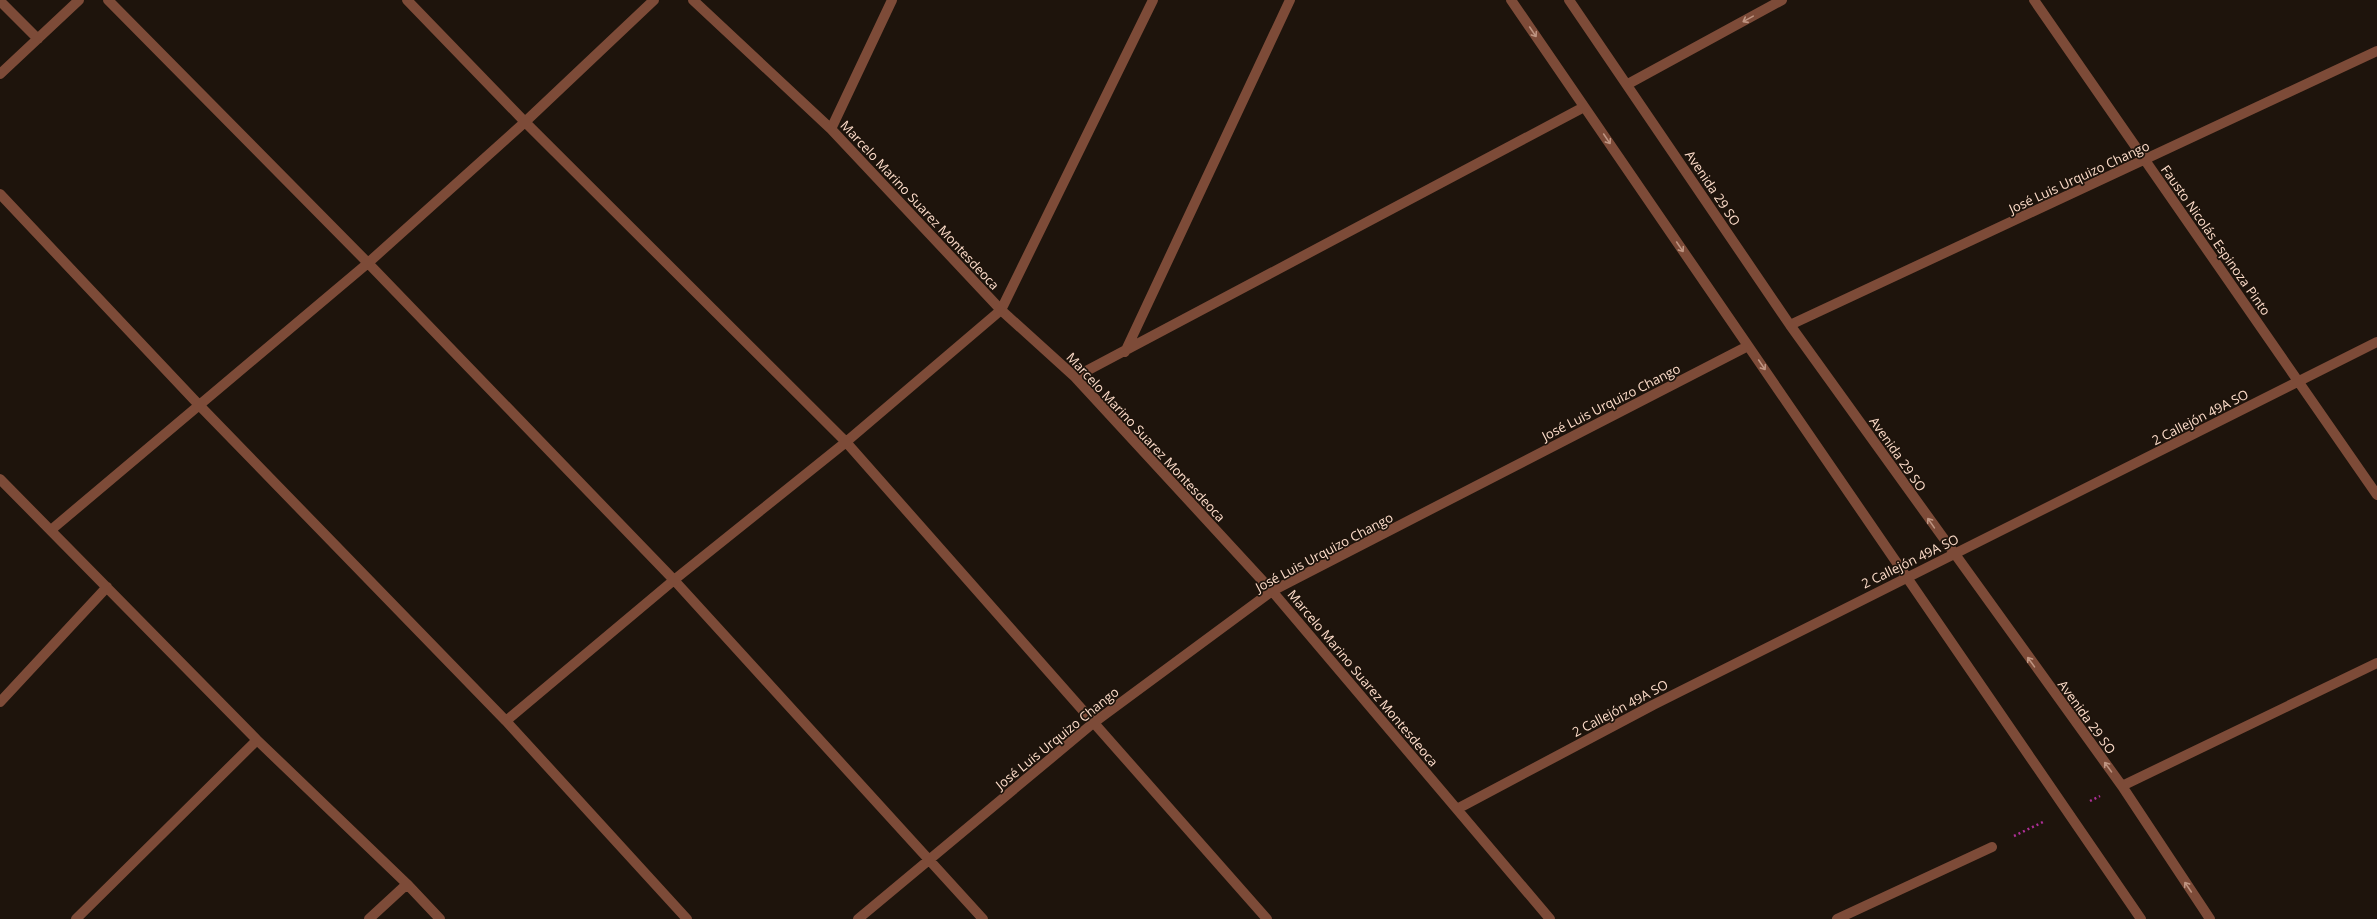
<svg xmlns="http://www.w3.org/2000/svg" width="2377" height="919" font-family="'Open Sans',sans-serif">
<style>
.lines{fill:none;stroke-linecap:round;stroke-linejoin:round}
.path{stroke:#ae2f97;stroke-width:2.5;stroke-dasharray:2 3;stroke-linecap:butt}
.minor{stroke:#7d4b38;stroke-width:10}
.oneway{stroke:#be9481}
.labels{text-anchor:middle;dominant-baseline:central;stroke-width:3.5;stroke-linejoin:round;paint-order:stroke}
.street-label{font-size:13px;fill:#feddca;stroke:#1e140c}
</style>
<rect width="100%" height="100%" fill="#1e140c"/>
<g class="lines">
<path class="path" d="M2090,801L2100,796
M2014,836L2043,822"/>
<path class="minor" d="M108,0L368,263L674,580L983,919
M407,0L525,122L846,442L1267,919
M693,0L831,129L1001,310L1075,377L1272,591L1550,919
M1511,0L2141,919
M1569,0L1790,325L2122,786L2210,919
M2034,0L2377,495
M0,1L38,39
M0,74L79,0
M1628,84L1782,0
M831,129L892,0
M0,194L199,405L506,721L687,919
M1790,325L2377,51
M1125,352L1290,0
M1075,377L1584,107
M0,479L257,740L407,884L440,919
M51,530L368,263L525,122L654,0
M0,702L107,587
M506,721L674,580L846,442L1001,310L1153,0
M2122,786L2377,663
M1457,809L1653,705L2377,342
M76,919L257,740
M369,919L407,884
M858,919L1092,724L1272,591L1748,346
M1837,919L1992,847"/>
</g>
<defs><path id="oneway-shaft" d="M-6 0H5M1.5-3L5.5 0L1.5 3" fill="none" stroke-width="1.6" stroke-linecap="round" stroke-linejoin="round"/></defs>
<g class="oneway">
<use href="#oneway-shaft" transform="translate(1748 19) rotate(151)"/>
<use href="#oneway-shaft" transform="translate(1533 32) rotate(56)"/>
<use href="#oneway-shaft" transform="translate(1607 139) rotate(56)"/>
<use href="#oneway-shaft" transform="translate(1680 247) rotate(56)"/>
<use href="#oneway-shaft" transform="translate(1762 365) rotate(56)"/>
<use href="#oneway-shaft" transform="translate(1931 523) rotate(-125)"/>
<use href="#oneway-shaft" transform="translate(2031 662) rotate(-126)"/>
<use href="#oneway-shaft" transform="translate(2108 767) rotate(-126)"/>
<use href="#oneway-shaft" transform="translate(2188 887) rotate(-124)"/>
</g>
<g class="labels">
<g class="street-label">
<text transform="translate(2079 177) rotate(-25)">José Luis Urquizo Chango</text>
<text transform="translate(1713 188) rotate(56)">Avenida 29 SO</text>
<text transform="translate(920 205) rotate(47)">Marcelo Marino Suarez Montesdeoca</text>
<text transform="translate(2216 240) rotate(55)">Fausto Nicolás Espinoza Pinto</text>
<text transform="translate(1611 402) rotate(-27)">José Luis Urquizo Chango</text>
<text transform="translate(2200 417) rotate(-27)">2 Callejón 49A SO</text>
<text transform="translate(1146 437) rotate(47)">Marcelo Marino Suarez Montesdeoca</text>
<text transform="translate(1898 454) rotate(55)">Avenida 29 SO</text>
<text transform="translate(1324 552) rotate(-28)">José Luis Urquizo Chango</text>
<text transform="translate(1910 561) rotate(-26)">2 Callejón 49A SO</text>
<text transform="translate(1363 678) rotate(50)">Marcelo Marino Suarez Montesdeoca</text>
<text transform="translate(1620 708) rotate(-28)">2 Callejón 49A SO</text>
<text transform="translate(2087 717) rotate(54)">Avenida 29 SO</text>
<text transform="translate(1057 738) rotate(-39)">José Luis Urquizo Chango</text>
</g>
</g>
</svg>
